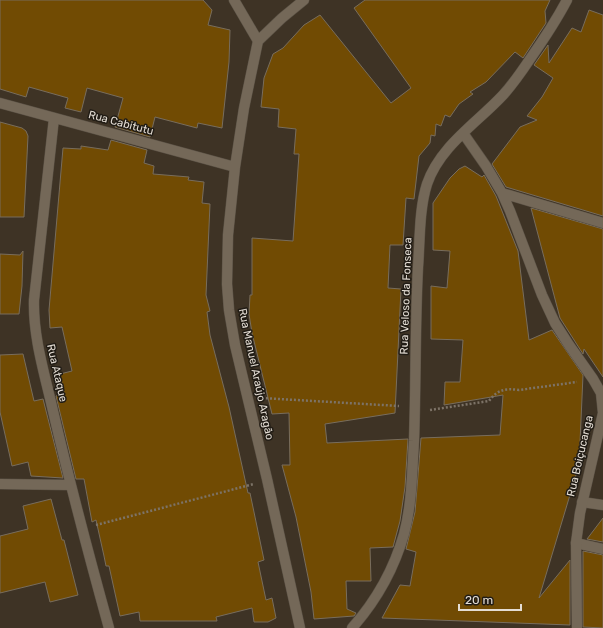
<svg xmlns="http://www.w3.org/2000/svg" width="603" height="628" font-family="Rubik,sans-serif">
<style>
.building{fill:#714b03;stroke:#786d5d}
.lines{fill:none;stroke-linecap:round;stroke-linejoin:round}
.service-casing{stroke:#5a5145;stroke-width:11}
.minor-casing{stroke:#5a5145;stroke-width:11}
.path{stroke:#7d7367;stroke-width:2.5;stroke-dasharray:2 2;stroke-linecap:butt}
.service{stroke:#746858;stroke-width:10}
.minor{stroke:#746858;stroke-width:10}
.labels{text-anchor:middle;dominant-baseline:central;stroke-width:3;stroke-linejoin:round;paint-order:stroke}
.street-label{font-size:11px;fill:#e4ddd4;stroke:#211c15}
</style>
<rect width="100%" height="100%" fill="#3e3325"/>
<path class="building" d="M0,0H203L212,10L208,25L230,30L229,62L222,128L198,123L197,128L155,117L150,137L115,127L123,98L87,88L81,112L65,108L68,98L29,87L26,97L0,89Z
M365,0H550L545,11L546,23L523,58L515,52L486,82L470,92L473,94L459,104L450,117L445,115L441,126L436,124L435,136L431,135L430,143L419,156L414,199L406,198L403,245H390L388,288L401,289L395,413L325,424L327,443L408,439L405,487L400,521L393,547L370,548L371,581H346L347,609L356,613L354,616L314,619L311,592L296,517L282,465H290L289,413L272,414L252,333L249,314L250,295H252V238L293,241L299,154H294L296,129L278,127L279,109L261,107L264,78L273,54L283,48L304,25L320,15L391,103L411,88L354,8Z
M589,10L603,15V216L506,187L492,164L520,127L537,120L527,116L542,97L553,78L534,65L548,45L549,63L572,28L581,32Z
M0,122L22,128L26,131L28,136L24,217H0Z
M111,140L147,150L144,163L154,166L153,174L189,177L188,180L204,182L202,203L210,204L206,295L210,311L207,312L210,335L229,407L248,493H250L264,560L258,562L266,600L272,598L276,618L268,622H254L252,608L216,617L217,621H140L139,612L120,616L109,566H106L104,556L96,520L92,522L84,479H76L56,396L64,393L60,374L72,371L62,327L50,328L49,310L63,148L81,149V146L108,150Z
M465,166L482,177L484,175L496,196L518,251L529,340L552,330L583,375L579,465L539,598L570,560V625L382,618L400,585L410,586L416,552L406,549L415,512L421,438L500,435L503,395L444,405L445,382H460L463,340L431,339V286L447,288L450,251L433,250V203L450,178L459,169Z
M531,208L603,229V377L584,349L583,354L560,318Z
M23,251L22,286L19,314H0V254L20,255Z
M23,354L34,401L43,399L63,478L31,476L28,462L12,466L0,412V355Z
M51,499L62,540H64L78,595L50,602L45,582L0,593V536L28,529L23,506Z
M603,518V542L587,539Z
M583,551L603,555V628L583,627Z"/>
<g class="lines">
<g class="service-casing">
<path id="service" d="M582,502L603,505
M576,543L603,549"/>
</g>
<g class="minor-casing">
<path id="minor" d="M234,0L258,41
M0,103L235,167
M54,118L34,300C33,338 45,375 53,411C70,484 89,556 109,628
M463,133L486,166L502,193L510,211L542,295L555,323L569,345L593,379L601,393L603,413L580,513L576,543L577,628
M502,193L603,223
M0,484L70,485
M300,628L267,479L235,345L229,310L227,284L228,235L235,167L244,108L258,41L282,18L304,0
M352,628C376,601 394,569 404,534C412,504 412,472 414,441C416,383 415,325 418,267C420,241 419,209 427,184C440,146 477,123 503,95C513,84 522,71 530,59C544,39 556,21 567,0"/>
</g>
<path class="path" d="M262,398L399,406
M430,410L489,401C497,390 505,388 519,390L577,382
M96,525L254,484"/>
<use href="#service" class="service"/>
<use href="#minor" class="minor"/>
</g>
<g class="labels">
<g class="street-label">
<text transform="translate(121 123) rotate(15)">Rua Cabitutu</text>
<text transform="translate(406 296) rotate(-88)">Rua Veloso da Fonseca</text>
<text transform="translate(57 373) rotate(77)">Rua Ataque</text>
<text transform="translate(256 374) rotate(78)">Rua Manuel Araújo Aragão</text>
<text transform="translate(580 456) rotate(-77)">Rua Boiçucanga</text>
</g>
</g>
<path d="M459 604v6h62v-6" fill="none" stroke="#e4ddd4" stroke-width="2"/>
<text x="465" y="604" font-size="12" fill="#e4ddd4" stroke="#211c15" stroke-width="3" paint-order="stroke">20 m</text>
</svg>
